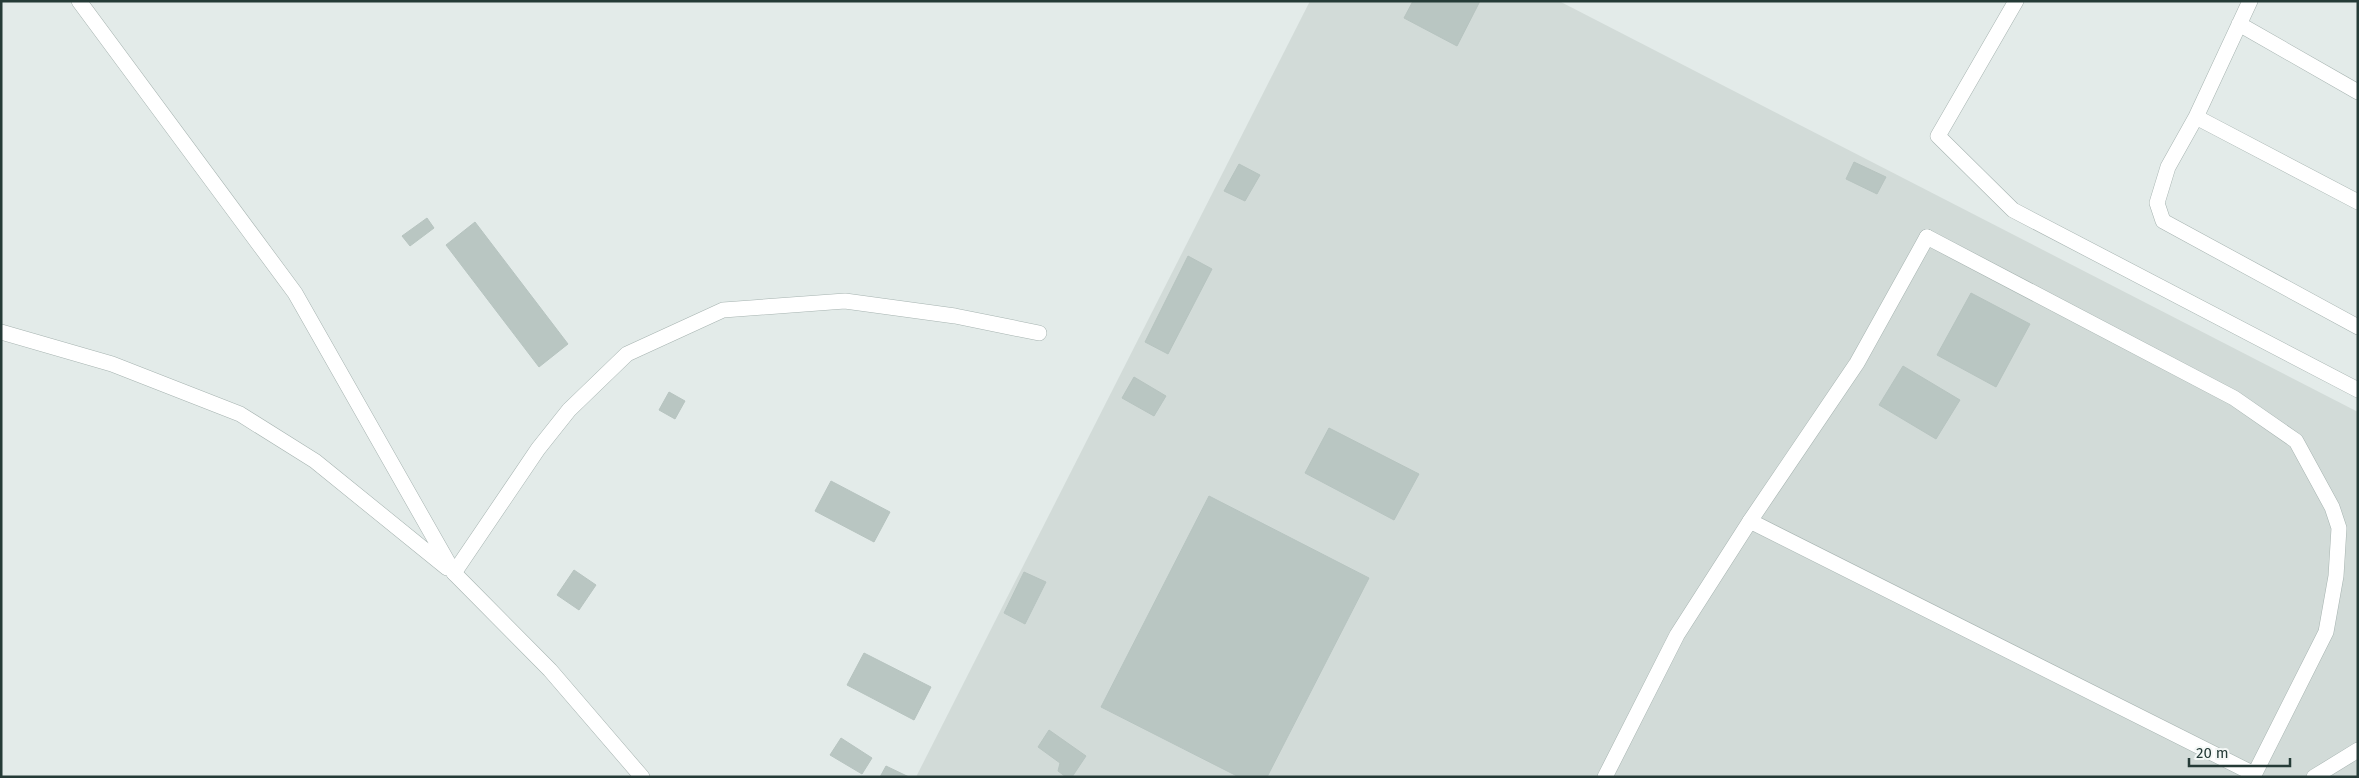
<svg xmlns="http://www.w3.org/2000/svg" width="2359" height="778" font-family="'Fira Sans',sans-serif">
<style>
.built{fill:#d2dbd8}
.building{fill:#b9c6c2;stroke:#b7c4c0}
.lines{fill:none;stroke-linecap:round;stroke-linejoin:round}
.lane-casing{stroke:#a6b3b0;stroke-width:16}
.street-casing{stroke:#a6b3b0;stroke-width:16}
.lane{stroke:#fff;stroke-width:15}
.street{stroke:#fff;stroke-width:15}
</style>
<rect width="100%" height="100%" fill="#e3ebe9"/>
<path class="built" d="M1310,1H1559L2358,412V777H916Z"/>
<path class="building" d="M1413,1H1480L1457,46L1404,18Z
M1854,162L1886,177L1877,194L1846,179Z
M1239,164L1260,175L1245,201L1224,191Z
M427,218L434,228L410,246L402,236Z
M475,222L568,344L539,367L446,245Z
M1188,256L1212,269L1168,354L1145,342Z
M1971,293L2030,324L1996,387L1937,355Z
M1903,366L1960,400L1936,439L1879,405Z
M1134,377L1166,396L1154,416L1122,398Z
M669,392L685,401L675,419L659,410Z
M1329,428L1419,474L1394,520L1305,473Z
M831,481L890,512L874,542L815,511Z
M1209,496L1369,578L1267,777H1239L1101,707Z
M574,570L596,585L579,610L557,595Z
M1024,572L1046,582L1025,624L1004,613Z
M864,653L931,687L914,720L847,685Z
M1049,730L1086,756L1072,777H1066L1058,771L1060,763L1038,747Z
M841,738L872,758L862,774L830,755Z
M886,766L909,777H880Z"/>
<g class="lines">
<g class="lane-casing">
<path id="lane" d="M2016,1L1938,136L2013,210L2358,390
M2250,1L2196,117L2168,167L2157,203L2163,221L2358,327
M2239,24L2358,92
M2196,117L2358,202
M1927,237L2234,398L2296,441L2332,507L2339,528L2336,576L2326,632L2253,777
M454,573L538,449L569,410L627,354L723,310L845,301L955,316L1039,333
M1605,777L1677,635L1750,521L2254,774
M2314,777L2358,750"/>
</g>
<g class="street-casing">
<path id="street" d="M79,1L295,293L454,573L550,670L642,777
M1,332L112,364L240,414L315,461L447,568
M1750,521L1857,363L1927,237"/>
</g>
<use href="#lane" class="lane"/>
<use href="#street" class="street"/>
</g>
<rect width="2359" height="778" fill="none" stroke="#253b37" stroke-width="5"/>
<path d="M2189 758v8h101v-8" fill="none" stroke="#253b37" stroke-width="2.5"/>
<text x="2196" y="758" font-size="15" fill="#253b37" stroke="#f4f8f6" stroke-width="4" paint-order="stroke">20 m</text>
</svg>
